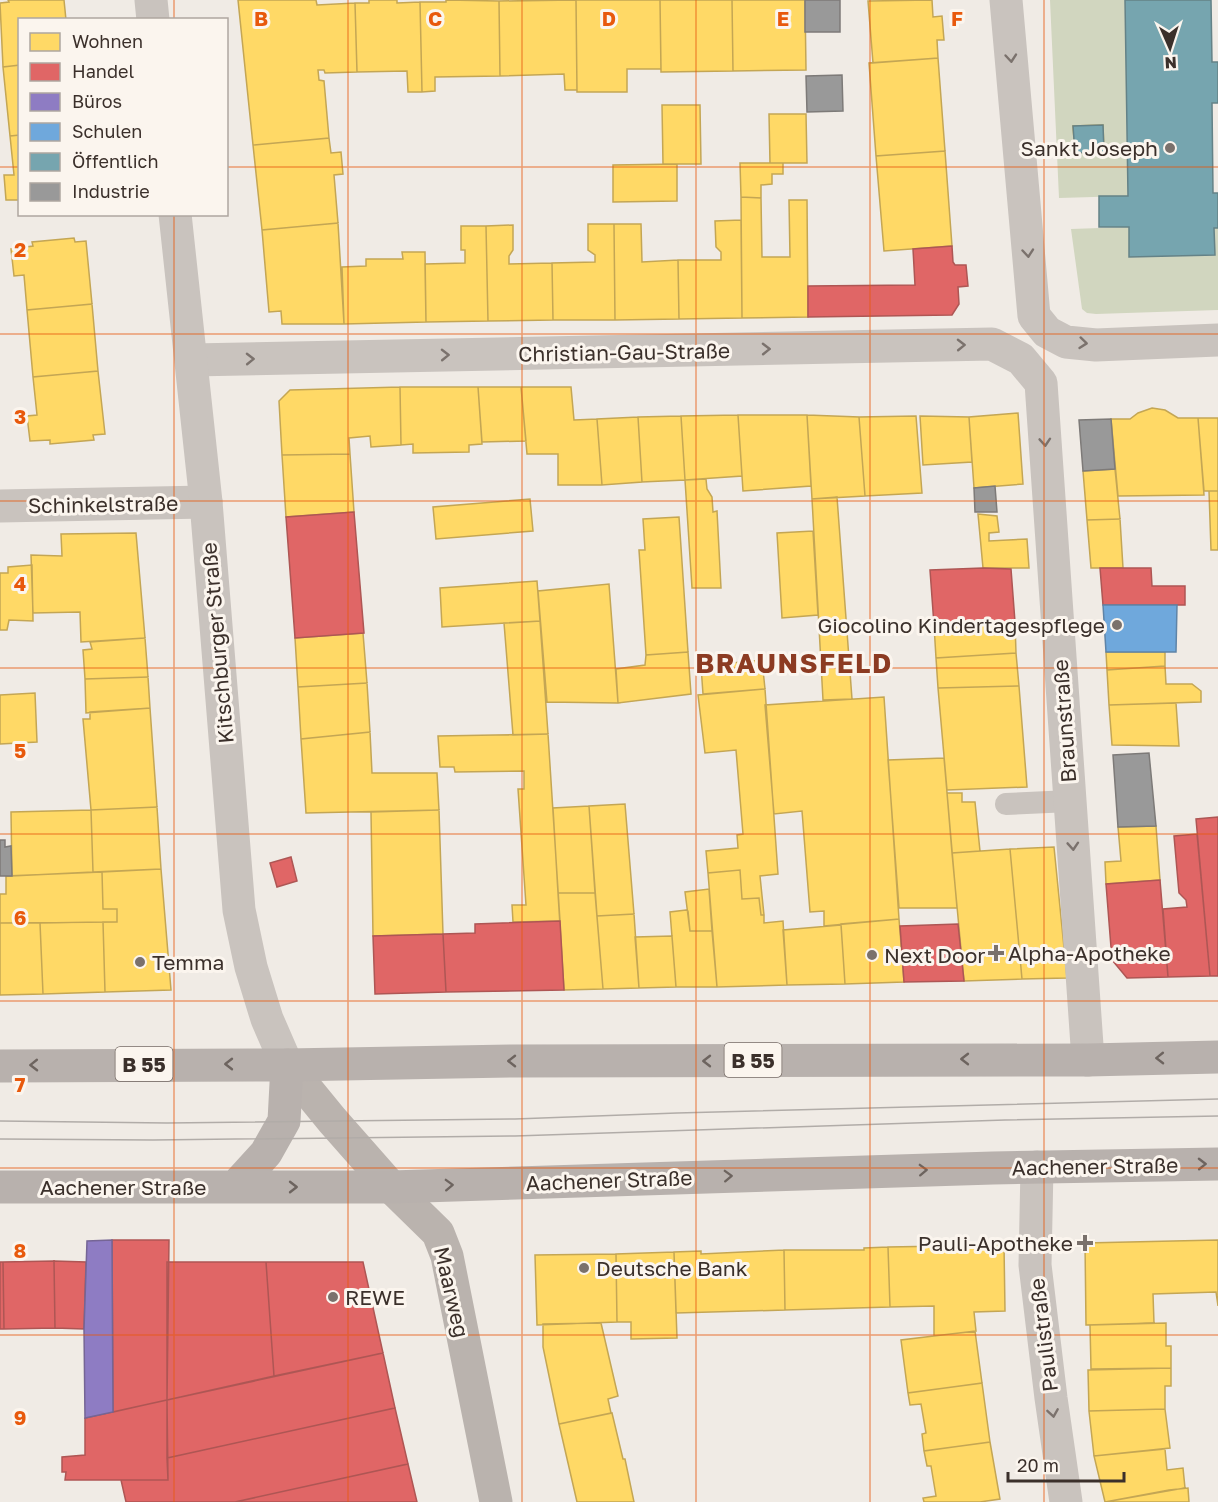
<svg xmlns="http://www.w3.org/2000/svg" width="1218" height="1502" font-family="'Golos Text',sans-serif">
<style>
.green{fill:#d1d6bf}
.homes{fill:#ffd966;stroke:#c4a654;stroke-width:1.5}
.shops{fill:#e06666;stroke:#ae5654;stroke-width:1.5}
.offices{fill:#8e7cc3;stroke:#756595;stroke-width:1.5}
.schools{fill:#6fa8dc;stroke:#5f84a7;stroke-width:1.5}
.public{fill:#76a5af;stroke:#648287;stroke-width:1.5}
.industry{fill:#999;stroke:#7d7a78;stroke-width:1.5}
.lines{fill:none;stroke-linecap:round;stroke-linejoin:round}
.service{stroke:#c9c3be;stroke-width:22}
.minor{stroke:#c9c3be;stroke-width:33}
.tertiary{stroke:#c9c3be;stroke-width:33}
.secondary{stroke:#bab3ae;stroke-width:33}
.primary{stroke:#b8b1ad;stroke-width:33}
.tram{stroke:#b1aca8;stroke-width:1.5}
.oneway{stroke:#7b726d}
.oneway2{stroke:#6d645f}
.grid{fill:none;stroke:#e8590c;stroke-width:1.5;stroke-opacity:0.55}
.poi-dot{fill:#7a716c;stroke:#fbf5ee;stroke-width:2}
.labels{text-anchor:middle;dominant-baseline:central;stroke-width:6;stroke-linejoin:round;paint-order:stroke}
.shield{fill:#fbf5ee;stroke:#756b66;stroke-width:1.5}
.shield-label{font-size:20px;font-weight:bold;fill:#3b302b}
.poi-label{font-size:21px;fill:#3b302b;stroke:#fbf5ee;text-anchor:start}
.street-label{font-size:21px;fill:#3b302b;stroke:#fbf5ee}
.district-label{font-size:27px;font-weight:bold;letter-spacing:1.5px;fill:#8c3b22;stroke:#fbf5ee}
.grid-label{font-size:20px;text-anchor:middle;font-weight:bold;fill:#e8590c;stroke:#fbf5ee;stroke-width:6;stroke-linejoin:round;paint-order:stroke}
</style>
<rect width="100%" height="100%" fill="#f0ebe5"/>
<path class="green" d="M1050,0H1125L1128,196L1059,198Z
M1129,227L1130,257L1214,255V228H1218V310L1096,314L1087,313L1082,309L1071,229Z"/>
<path class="homes" d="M8,0H64L66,20H20V65L3,67L0,3L9,2Z
M238,0H316L317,5L355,3L357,72L325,73L324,70H318L319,80L324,81L329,138L253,145Z
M369,0H397V3L420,2L422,92H408L407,71L357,72L355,3H369Z
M446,0L499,1L500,76L435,77V91L422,92L420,2H446Z
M576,0H660L661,69H627V92H577Z
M576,0L577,90H565L564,74L500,76L499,1Z
M660,0H732L733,71L661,72Z
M732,0H805L806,70L733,71Z
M932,0L933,17L942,16L944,40H937L938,58L873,63L868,1Z
M938,58L945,151L876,156L869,63Z
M20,65V135L10,136L3,67Z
M662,105H700L701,164H663Z
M769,114H806L807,163H770Z
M1103,125L1104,152L1075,153L1073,126Z
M20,135V200H6L4,175H14L10,136Z
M329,138L331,153L341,152L343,174L334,175L338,223L262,230L253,145Z
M945,151L952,246L884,251L876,156Z
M740,163H783V174H772V184L761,185V198L741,197Z
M677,164V201L613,202V165Z
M741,197L761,198L762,257H790L789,200H807L808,317L742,318Z
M741,220L742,318L679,319L678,260H721V252L716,247L715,221Z
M338,223L344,324H282L281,311L269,312L262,230Z
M588,224H614L615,320H553L552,263L595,262V255L588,250Z
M614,224H641L642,262L678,260L679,319L615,320Z
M513,225V250L509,256V264L552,263L553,320L488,321L486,226Z
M461,226H486L488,321L426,322L425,264L465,263V250H461Z
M74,238L75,242L86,241L92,304L27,310L24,275L14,276L11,249L33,246L32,242Z
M402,252H425L426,322L344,324L342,267L366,266V259H403Z
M92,304L98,371L33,377L27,310Z
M98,371L105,434L93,435L94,440L50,444V440L30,441L27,416L37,415L33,377Z
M400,387L401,445L371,447L370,436L349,438L350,454L282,455L279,401L290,390Z
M400,387H478L482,444L469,445V452L413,453V444L401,445Z
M478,387H521L526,441L482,442Z
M521,387H571L574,420L597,419L602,485H558V454H527Z
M1152,408L1165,410L1178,418H1198L1204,495L1118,496L1111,419H1130L1138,413Z
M1018,413L1023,484L974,488L969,417Z
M738,415L742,476L685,480L681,416Z
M738,415H807L811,486L743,491Z
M807,415L859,417L865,496L812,499Z
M681,416L685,480L642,482L638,417Z
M916,416L922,493L865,496L859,417Z
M920,416L969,417L972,462L923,465Z
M638,417L642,482L602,485L597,419Z
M1198,418H1218V491H1204Z
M350,454L354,512L286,517L282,455Z
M1115,469L1120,519L1087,520L1083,471Z
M706,479L707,489L712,497L713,512L717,511L721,588H692L685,480Z
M1209,491H1218V550H1211Z
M837,497L852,699L823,700L812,499Z
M530,499L533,531L436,539L433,507Z
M978,514L997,516L999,532L989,533V541L1027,539L1029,568H983Z
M679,517L688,652L646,655L639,550H645L643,519Z
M1120,519L1123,568H1091L1087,520Z
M813,531L818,615L782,618L777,533Z
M136,533L145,638L81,642L80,612L33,613L31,555L62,556L61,534Z
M32,565L33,621L9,620L7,630H0V573H8V567Z
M537,581L540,621L442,627L440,588Z
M609,584L618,703L547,702L538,591Z
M540,621L548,734L513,735L504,623Z
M1015,622L1016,653L936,658L934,625Z
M363,633L367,683L298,687L295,638Z
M145,638L148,677L85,679L83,650L92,649L90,642Z
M688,652L691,694L618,703L616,669L645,665L646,655Z
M1106,652H1165V666L1107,670Z
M1016,653L1019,686L938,688L936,658Z
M762,660L765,689L703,694L701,666Z
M1165,666L1166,684H1192L1201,691V702L1109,705L1107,670Z
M148,677L150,708L86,713L85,679Z
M367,683L370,732L301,739L298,687Z
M1019,686L1027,787L947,790L938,688Z
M765,689L778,874L760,876L764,915H761L759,898L742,899L740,870L708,873L706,851L738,848L737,835L743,834L736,750L705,753L698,695Z
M35,693L37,742L0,744V695Z
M884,697L899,919L824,926V911L810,912L802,811L774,814L765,705Z
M1176,703L1179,746L1112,745L1109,705Z
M150,708L157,807L91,810L83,719H90V712Z
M370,732L372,773H437L439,810L306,813L301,739Z
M548,734L560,921L513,922L512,905H526L518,789H524V771L455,772L454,767H440L438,736Z
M944,758L957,908H899L888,760Z
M947,793H962V802H975L980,851L952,853Z
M625,804L634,914L597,916L589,806Z
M589,806L595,893H558L553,808Z
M157,807L161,869L93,872L91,810Z
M91,810L93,872L12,876L11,812Z
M439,810L443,934L373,936L371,812Z
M1156,826L1160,880L1106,884L1105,862L1121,861L1118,827Z
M1054,847L1067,978L1022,979L1010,849Z
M1010,849L1022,979L964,981L952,853Z
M161,869L171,990L105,992L103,922H117V909H103L102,872Z
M740,870L742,899L759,898L761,915H764V923L783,921L787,985L717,987L708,873Z
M102,872L103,909H117V922L0,923V894H6V876Z
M709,889L712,931H690L685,892Z
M558,893H595L603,989L564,990Z
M686,910L688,911L690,931H712L717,987H676L670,912Z
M634,914L639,988L603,989L597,916Z
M899,919L904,982L845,984L841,924Z
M103,922L105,992L43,994L40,923Z
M0,923H40L43,994L0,995Z
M841,925L845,984L787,985L783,930Z
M672,936L676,987L639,988L635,937Z
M1218,1240V1306L1216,1292L1153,1294L1154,1323L1086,1325L1085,1243Z
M1004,1245L1005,1311L974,1312L976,1331L934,1336V1306L890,1307L888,1247Z
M888,1247L890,1307L785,1310L784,1250H864V1248Z
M784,1250L785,1310L676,1313L674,1252L701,1251V1254Z
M674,1252L677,1338L631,1339V1322H617L616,1254Z
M616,1254L617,1322L537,1325L535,1255Z
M601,1323L618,1396L608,1399L611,1413L559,1424L543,1347V1324Z
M1166,1323V1346H1171V1368L1091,1369L1090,1325Z
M975,1331L982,1383L908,1393L901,1340Z
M1171,1368V1386H1165V1409L1089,1411L1088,1370Z
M982,1383L990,1442L924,1451L922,1434L926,1433L921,1404L910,1405L908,1393Z
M1165,1409L1170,1448L1094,1456L1089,1411Z
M612,1413L623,1459H625L634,1502H577L559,1424Z
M990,1442L1000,1499L980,1502H924L923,1498L936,1496L931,1466H927L924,1451Z
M1165,1449L1167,1470L1183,1468L1185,1488L1105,1502L1094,1456Z
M1188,1488L1189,1502H1105L1169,1490Z"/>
<path class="shops" d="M952,246L953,262L955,265H966L968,286L958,287L959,304L952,315L808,317V286L915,285L913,249Z
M354,512L364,633L295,638L286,517Z
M983,568L1011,569L1015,622L934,625L930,570Z
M1100,568H1151L1152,586H1185V605H1103Z
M1218,817V976H1210L1196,819Z
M1197,834L1210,976L1168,977L1163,909L1187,907L1186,900L1179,893L1174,836Z
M291,857L297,881L277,887L270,863Z
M1160,880L1168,977L1127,978L1112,960L1106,884Z
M560,921L564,990L446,992L443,934L475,933V924Z
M958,924L964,981L904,982L900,926Z
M443,934L446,992L375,994L373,936Z
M112,1240H169L167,1400L113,1412Z
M54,1261L55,1328L4,1329L3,1262Z
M54,1261L86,1262L84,1329L55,1328Z
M0,1262H3L4,1329H0Z
M167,1262H266L274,1376L167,1400Z
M266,1262H363L383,1353L274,1376Z
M383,1353L395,1408L167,1458V1400Z
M167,1400L168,1480H65L66,1472H62V1457L85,1455V1418Z
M395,1408L408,1464L235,1502H126L121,1480H168L167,1458Z
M408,1464L417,1502H235Z"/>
<path class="offices" d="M112,1240L113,1412L85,1418L84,1329L87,1241Z"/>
<path class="schools" d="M1103,605H1177L1176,652H1106Z"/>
<path class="public" d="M1125,0H1211L1212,62H1218V103H1212L1213,193H1218V228H1214L1215,255L1129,257V227H1099V196H1128Z
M1103,125L1104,152L1075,153L1073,126Z"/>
<path class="industry" d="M805,0H840V32H805Z
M842,75L843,111L807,112L806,76Z
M1111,419L1115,469L1083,471L1079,420Z
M995,486L997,512H975L974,488Z
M1149,753L1156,826L1118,827L1113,755Z
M0,840H5V847L11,846L12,876H0Z"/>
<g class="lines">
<path class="service" d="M1006,804L1070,801"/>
<path class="minor" d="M1006,0L1034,316L1047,332L1066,342L1096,345L1218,340
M192,360L992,344L1021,359L1041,383L1088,1060
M0,506L206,502
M1037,1167L1035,1265L1051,1398L1066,1502"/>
<path class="tertiary" d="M151,0L153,20
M175,214L206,502L239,910L251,967L267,1019L287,1065"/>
<path class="secondary" d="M287,1065L332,1120L391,1187L438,1233L447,1256L496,1502"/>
<path class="primary" d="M0,1066L287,1065L512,1061L1088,1060L1218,1057
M0,1187H391L993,1168L1218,1164
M235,1187L266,1153L284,1121L287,1065"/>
<path class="tram" d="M0,1121L167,1123L515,1119L677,1113L1218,1099
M0,1139L153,1140L515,1136L1005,1120L1218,1116"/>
</g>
<defs><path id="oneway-chevron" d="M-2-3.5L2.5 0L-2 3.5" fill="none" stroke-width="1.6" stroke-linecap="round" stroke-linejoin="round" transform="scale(1.5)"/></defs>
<g class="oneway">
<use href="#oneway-chevron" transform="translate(1011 58) rotate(85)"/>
<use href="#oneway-chevron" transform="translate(1028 253) rotate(85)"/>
<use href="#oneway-chevron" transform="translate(1083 343) rotate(6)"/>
<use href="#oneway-chevron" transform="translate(961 345) rotate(-1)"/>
<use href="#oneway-chevron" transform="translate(766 349) rotate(-1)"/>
<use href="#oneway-chevron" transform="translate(445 355) rotate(-1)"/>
<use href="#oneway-chevron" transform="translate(250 359) rotate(-1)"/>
<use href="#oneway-chevron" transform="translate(1045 442) rotate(86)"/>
<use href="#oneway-chevron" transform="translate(1073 846) rotate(86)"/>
<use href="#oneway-chevron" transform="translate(1053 1413) rotate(81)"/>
</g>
<g class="oneway2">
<use href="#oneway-chevron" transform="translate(1160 1058) rotate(179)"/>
<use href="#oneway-chevron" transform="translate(965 1059) rotate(180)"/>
<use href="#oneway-chevron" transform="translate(512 1061) rotate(180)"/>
<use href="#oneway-chevron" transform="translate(707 1061) rotate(180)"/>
<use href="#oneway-chevron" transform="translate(229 1064) rotate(-180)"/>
<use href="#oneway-chevron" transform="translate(34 1065) rotate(179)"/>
<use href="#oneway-chevron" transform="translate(1202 1164) rotate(-1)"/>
<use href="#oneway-chevron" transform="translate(923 1170) rotate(-2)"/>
<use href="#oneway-chevron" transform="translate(728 1176) rotate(-2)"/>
<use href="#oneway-chevron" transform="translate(449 1185) rotate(-2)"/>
<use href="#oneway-chevron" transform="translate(293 1187)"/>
</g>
<path class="grid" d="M174,0V20M348,0V1502M522,0V1502M696,0V1502M870,0V1502M1044,0V1502M0,167H20M226,167H1218M174,214V1502M0,334H1218M0,501H1218M0,668H1218M0,834H1218M0,1001H1218M0,1168H1218M0,1335H1218"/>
<g class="poi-dot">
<circle cx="1170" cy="148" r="6"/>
<circle cx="1117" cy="625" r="6"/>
<path d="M993 944h6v6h6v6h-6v6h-6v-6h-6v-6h6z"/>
<circle cx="872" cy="955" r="6"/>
<circle cx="140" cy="962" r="6"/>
<path d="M1082 1234h6v6h6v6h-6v6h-6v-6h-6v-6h6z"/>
<circle cx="584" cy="1268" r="6"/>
<circle cx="333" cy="1297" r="6"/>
</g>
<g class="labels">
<g class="shield">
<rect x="724.5" y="1043" width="57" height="34" rx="4.5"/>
<rect x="115.5" y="1047" width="57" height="34" rx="4.5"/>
</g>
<g class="shield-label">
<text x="753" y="1060">B 55</text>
<text x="144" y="1064">B 55</text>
</g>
<g class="poi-label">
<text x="1158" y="148" text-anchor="end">Sankt Joseph</text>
<text x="1105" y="625" text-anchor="end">Giocolino Kindertagespflege</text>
<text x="1008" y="953">Alpha-Apotheke</text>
<text x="884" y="955">Next Door</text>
<text x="152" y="962">Temma</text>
<text x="1073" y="1243" text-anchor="end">Pauli-Apotheke</text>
<text x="596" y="1268">Deutsche Bank</text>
<text x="345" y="1297">REWE</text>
</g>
<g class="street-label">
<text transform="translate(624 352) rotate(-1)">Christian-Gau-Straße</text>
<text transform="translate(103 504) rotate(-1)">Schinkelstraße</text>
<text transform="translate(217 643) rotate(-95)">Kitschburger Straße</text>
<text transform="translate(1064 721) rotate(-94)">Braunstraße</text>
<text transform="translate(1095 1166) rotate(-1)">Aachener Straße</text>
<text transform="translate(609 1180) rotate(-2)">Aachener Straße</text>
<text x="123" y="1187">Aachener Straße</text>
<text transform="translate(452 1292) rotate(77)">Maarweg</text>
<text transform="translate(1043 1335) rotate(-97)">Paulistraße</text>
</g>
<g class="district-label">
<text x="794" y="663">BRAUNSFELD</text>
</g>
</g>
<g class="grid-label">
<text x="261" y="26">B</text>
<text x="435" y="26">C</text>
<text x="609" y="26">D</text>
<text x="783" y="26">E</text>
<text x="957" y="26">F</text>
<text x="20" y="257">2</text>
<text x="20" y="424">3</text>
<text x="20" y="591">4</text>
<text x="20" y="758">5</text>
<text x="20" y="925">6</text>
<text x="20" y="1092">7</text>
<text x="20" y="1258">8</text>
<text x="20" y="1425">9</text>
</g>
<rect x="18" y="18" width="210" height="198" fill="#fbf5ee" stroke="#aea6a0" stroke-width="1.5"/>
<rect x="30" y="33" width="30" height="18" fill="#ffd966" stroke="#aea6a0" stroke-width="1.5"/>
<text x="72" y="48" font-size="18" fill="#3b302b">Wohnen</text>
<rect x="30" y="63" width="30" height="18" fill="#e06666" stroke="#aea6a0" stroke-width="1.5"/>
<text x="72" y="78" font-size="18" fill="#3b302b">Handel</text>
<rect x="30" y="93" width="30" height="18" fill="#8e7cc3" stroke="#aea6a0" stroke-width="1.5"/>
<text x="72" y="108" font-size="18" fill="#3b302b">Büros</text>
<rect x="30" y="123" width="30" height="18" fill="#6fa8dc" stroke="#aea6a0" stroke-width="1.5"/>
<text x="72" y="138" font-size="18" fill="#3b302b">Schulen</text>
<rect x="30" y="153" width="30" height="18" fill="#76a5af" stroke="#aea6a0" stroke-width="1.5"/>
<text x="72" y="168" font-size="18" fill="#3b302b">Öffentlich</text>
<rect x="30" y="183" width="30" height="18" fill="#999999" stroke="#aea6a0" stroke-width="1.5"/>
<text x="72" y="198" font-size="18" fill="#3b302b">Industrie</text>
<g transform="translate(1170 48) rotate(177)" stroke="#fbf5ee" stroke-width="4.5" paint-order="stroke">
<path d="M0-4.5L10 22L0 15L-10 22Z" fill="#3b302b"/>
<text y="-9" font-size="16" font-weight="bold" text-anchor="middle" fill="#3b302b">N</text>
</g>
<path d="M1008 1472v9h116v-9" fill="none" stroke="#3b302b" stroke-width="3"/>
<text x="1017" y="1472" font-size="18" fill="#3b302b" stroke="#fbf5ee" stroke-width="4.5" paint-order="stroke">20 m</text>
</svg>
